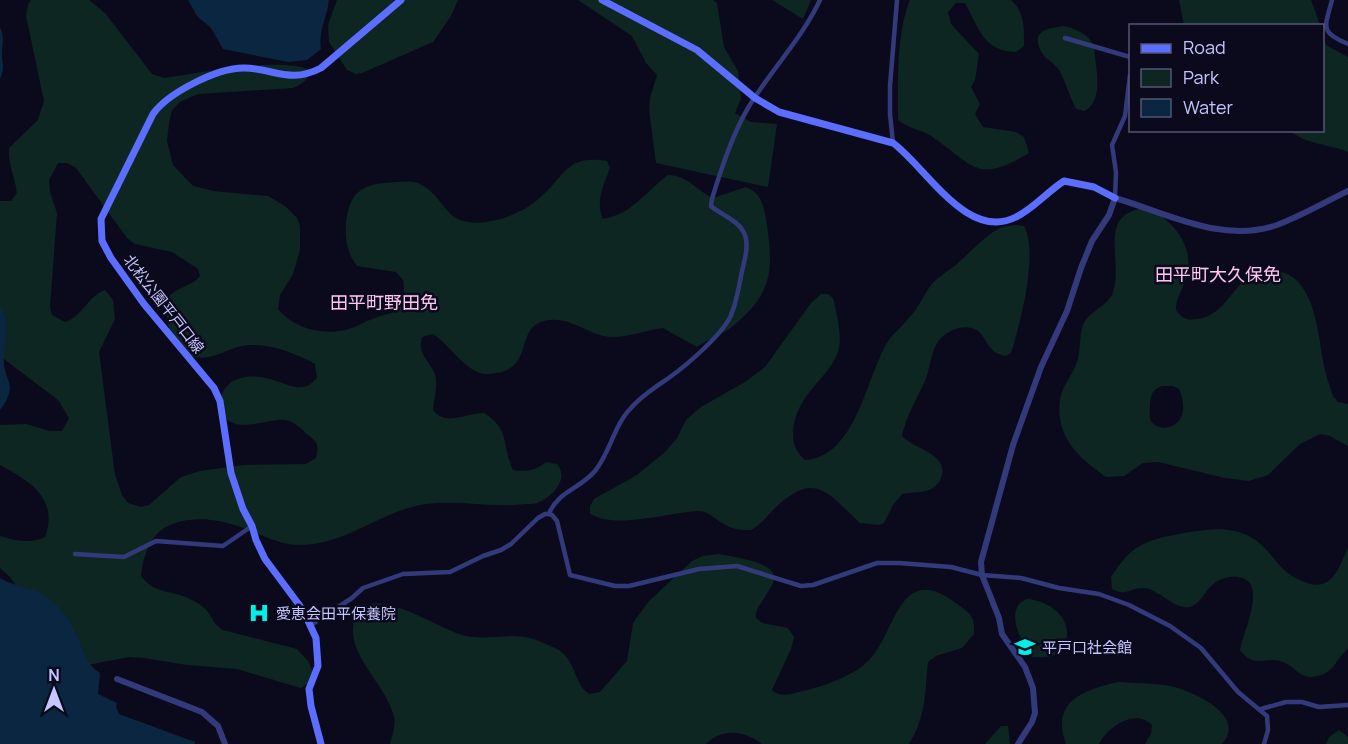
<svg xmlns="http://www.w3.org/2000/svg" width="1348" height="744" font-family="Manrope,'Noto Sans JP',sans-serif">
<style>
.green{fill:#0d2621;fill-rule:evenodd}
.water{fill:#0a2640}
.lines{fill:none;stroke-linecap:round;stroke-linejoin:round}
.minor{stroke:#333a7c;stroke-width:4.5}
.tertiary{stroke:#333a7c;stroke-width:6}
.secondary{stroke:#5c6eff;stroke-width:7}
.labels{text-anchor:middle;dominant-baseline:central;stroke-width:5;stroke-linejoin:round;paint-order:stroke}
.street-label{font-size:15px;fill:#c5c6ff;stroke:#0b0a1c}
.poi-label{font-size:15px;fill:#c5c6ff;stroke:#0b0a1c;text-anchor:start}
.quarter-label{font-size:18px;fill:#ffc7f2;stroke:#0b0a1c}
</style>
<rect width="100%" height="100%" fill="#0b0a1c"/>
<path class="green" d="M31,0H89L105,13L152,74L164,78C203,73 272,57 308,69C309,81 303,83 293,88L198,94L180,102L172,110L169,123L167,141L173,165L193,186L213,191L268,196L285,206L297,218L300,226V250L293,274L280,295L278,309C294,329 324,336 349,329C358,326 366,321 375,318C383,314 393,315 400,307C405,300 404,288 403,280L396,272L357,266C347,253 345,240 346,223C350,188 365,184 396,182C405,182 414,180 422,185C449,201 443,227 486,222C502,220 523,212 536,201C565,179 563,154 607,161L610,168C604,184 595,202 603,219C633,214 645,192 668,175C687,175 697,191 713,198L746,187C763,194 764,208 767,225C774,272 771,295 733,326C722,335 708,339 697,347L663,328C646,330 627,338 609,337C586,334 569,315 544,321C515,328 534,368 496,373C490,374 483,375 478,372C459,364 450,345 433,334L422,337C417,353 428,359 434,372C439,383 434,398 433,410C446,427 466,413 484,413C511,430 501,444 513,470C525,472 536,471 546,462L557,464C569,478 554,496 539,502C536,504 530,504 526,504C493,508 459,500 426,504C382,510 346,545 300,545C283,545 268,538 252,531C226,521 196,513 168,526C150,534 143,557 141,576C154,594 170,590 188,598C194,601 204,606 208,612C214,621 213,623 223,630L297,649L308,661L313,672V680L301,688L237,669L187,665L144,658L129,657L78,667L50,634L10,577L0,568V536C17,541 28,544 45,537C59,499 30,481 0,465V425L26,424L50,431H62L69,418L58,400L0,356V201H11L17,193C15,177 8,164 9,148L38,120L44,101L26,16L28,4ZM58,163H67L76,168L127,238L135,244L172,252L198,269L200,276C192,287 172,288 167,300C164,309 168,329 173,336C177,342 181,351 187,354C209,366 227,346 249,345C272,344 295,353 315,364L317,378C312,383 308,387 301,387C293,388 286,384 279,382C263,376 240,372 227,386C221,392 219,403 222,411C230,437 268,418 285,420C294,421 302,429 308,435C318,442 319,446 316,458L306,464L244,465L200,471L181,477L149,505L141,507L128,503L122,495L115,475L99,352L115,319L113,300L105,290C88,296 82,317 65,322L52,315L50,307L57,213L50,192L49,180Z
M337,0H458L451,16L433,42L362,73L356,74L347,70L329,42L328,25Z
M578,0H713L717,3L724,47L738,71L741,99L735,113L751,122L777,124L768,187L656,163L649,110L650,98L657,75L646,63L632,36Z
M772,0H811L803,19Z
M910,0H1011C1025,12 1024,29 1024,46L1016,52C983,51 979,28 965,3H956L948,12L951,24L979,54L975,80L971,87L980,104L975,114L983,127L1016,132L1024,137L1029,153C976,185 974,165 931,136C920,129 909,129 898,120C898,83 896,34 910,0Z
M1179,0H1311L1320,25H1184Z
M1065,26C1077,30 1091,34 1094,49C1096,67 1104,100 1085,111L1076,109C1069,96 1066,82 1059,70C1055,63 1046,60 1042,53C1029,31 1048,28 1065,26Z
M1323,34L1326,45L1348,57V152C1334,146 1320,145 1306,140C1294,135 1294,131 1279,131L1322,130Z
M1148,208C1177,223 1198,251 1184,284C1180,294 1176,299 1176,310C1181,317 1186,321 1195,319C1199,319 1205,318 1208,316C1234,304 1240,267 1273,270C1280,271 1290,274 1295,279C1316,298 1318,334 1323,360C1325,373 1329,385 1333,396L1338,402L1348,404V446L1330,436L1320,434L1300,444L1268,475L1249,481L1225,478L1158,462L1143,463L1124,476L1106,477C1076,456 1053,434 1061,395C1064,383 1074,373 1077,362C1081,351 1079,329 1085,321C1092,310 1109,305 1113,292C1124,261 1095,211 1148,208ZM1162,386H1173L1179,389C1196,429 1157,436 1150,419C1149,415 1150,409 1150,404C1151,394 1152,390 1162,386Z
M1015,225L1024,226C1039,252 1020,325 1011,353L1006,356C985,353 987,332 972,328C959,325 942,333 936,345C931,354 930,366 927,376C919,396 906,415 902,436C915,450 950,454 941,478C939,483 936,486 931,489C923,493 912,492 902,494L893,505L884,523L879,525L860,523C828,494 816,469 775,508C768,515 760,526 751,530C743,530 735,530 728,526C719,523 709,511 700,511C674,511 612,531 590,513V506L594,499L637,475L665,452L677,438L686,420L701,407L745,382L765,367L811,303L821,294H828L833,298C836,310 842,336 839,348C832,378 796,391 793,432C793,444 795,451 805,460C856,457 866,378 887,343C892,334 902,327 908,319C918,309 923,296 931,285C938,277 948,271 956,265C970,253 982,238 998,229C1003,226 1009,226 1015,225Z
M1219,529C1234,530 1247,533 1258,542C1268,550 1275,561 1284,570C1289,575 1297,579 1304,582C1332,593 1338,569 1348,548V649C1337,657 1335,671 1321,675C1300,682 1298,668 1283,662C1267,655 1254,670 1240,650C1243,632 1269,580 1238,577C1230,576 1222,578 1216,582C1206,588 1201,604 1190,607C1173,610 1160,589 1143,588C1131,587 1127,597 1112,589L1111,577C1119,565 1127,553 1140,546C1155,536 1200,530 1219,529Z
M719,554C732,557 772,561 774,576C775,583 768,591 765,597C760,605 755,610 756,618L762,623L788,628L794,637L791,649L772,690C782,699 794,693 807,690C828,685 858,674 872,657C897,626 901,561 957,604C971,614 975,616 974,634L962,648L936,656L928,662C925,691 926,718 909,744H762C746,731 722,727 706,744H390C392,736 396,725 394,717C389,693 362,667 355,644C352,634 352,623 357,613C374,583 441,631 466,636C486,640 506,634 525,637C536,639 546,644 555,648C577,658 574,687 590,694L600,692L627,661L633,623L649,601L692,561L703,556Z
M1027,599C1047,600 1073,617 1066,641C1065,647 1061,652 1055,655C1049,658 1039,657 1032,657C1021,642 1003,608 1027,599Z
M1118,682C1135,683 1153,683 1170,686C1192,691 1248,715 1222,744H1145L1151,734L1152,725C1136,708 1108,726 1099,744H1066C1050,701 1084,690 1118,682Z
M1001,726H1008L1010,744H985Z
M1339,730L1348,737V744H1326L1329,737Z"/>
<path class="water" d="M188,0H329C327,17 318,32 321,49L307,60L288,62L223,49L211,28L197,16Z
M0,27C4,38 3,39 2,50C1,62 6,66 0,79Z
M0,306C14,324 0,353 5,370C7,379 12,384 9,393C8,399 4,405 0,410Z
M0,578C14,587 33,587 48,597C59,605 71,622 76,634C84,649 85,664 100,673L98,694L117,703L116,707L119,714L195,742V744H0Z"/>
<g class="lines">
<path class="minor" d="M1332,0C1325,27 1319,32 1348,44
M1065,38L1130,57
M893,143L890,114V86L897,0
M1115,198L1116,172L1112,145L1125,116L1130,75
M549,514L552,515L557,521L570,575L615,586H629L699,569L737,566L801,586L813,585L877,563H899L951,567L982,575L1021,578L1059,588L1099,594L1129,605L1170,626L1201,648L1238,692L1267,716L1268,730L1264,744
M75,554L124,557L156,541L223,546L252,526
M311,625L352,598L363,588L403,574L450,572L483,556L501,550L511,544L538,518L545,514H549C556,493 581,488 595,471C610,453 614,425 631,408C642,395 657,386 670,377C687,365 724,333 731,315C737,301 739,286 742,271C745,259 750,242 743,231C736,219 721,215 711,206L712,199C721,169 732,135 748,108C770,71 801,40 820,0
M1261,709L1286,702H1302L1319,707L1348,705"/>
<path class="tertiary" d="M117,679L202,712L218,726L225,744
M1018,744L1032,722L1035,713L1033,688L1025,667L1002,634L999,618L982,575L981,562L1013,445L1041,367L1067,311L1081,268L1092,241L1109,215L1115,198C1167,213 1222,244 1277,225C1301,216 1325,202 1348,191"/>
<path class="secondary" d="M602,0L697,50L755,98L779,112L893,143C926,167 967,242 1016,217C1033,209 1047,192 1064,181L1094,187L1115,198
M321,744L311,706L309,689L318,666L316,638L303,610L265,559L256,540L252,526L243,509L231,473L220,401L214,388L144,304L111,258L102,241L101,219L153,114C168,93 218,67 245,68C275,69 290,84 321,68L401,0"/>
</g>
<defs>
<g id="hospital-bare" transform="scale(1.62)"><path d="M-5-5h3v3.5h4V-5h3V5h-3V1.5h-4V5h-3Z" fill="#00f0e7" stroke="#0b0a1c" stroke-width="2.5" paint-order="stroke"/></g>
<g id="school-bare" transform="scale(1.62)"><path d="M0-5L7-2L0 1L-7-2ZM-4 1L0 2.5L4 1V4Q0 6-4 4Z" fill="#00f0e7" stroke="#0b0a1c" stroke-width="2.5" paint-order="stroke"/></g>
</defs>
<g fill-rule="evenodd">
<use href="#hospital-bare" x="259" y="613"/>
<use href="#school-bare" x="1025" y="647"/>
</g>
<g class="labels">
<g class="street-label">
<text transform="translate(164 304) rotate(52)">北松公園平戸口線</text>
</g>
<g class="poi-label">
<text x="276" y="613">愛恵会田平保養院</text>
<text x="1042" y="647">平戸口社会館</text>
</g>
<g class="quarter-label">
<text x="1218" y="274">田平町大久保免</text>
<text x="384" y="302">田平町野田免</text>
</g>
</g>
<rect x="1129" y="24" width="195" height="108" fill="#0b0a1c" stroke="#555577" stroke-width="1.5"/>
<rect x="1141" y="44" width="30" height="9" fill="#5c6eff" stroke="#555577" stroke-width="1.5"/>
<text x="1183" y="54" font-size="18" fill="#c5c6ff">Road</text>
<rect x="1141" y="69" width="30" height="18" fill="#0d2621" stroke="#555577" stroke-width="1.5"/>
<text x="1183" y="84" font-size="18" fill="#c5c6ff">Park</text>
<rect x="1141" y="99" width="30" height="18" fill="#0a2640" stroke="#555577" stroke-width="1.5"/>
<text x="1183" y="114" font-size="18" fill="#c5c6ff">Water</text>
<g transform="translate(54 690)" stroke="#0b0a1c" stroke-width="4.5" paint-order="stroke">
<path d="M0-4.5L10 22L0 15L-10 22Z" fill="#c5c6ff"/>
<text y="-9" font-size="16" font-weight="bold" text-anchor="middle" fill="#c5c6ff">N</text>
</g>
</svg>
